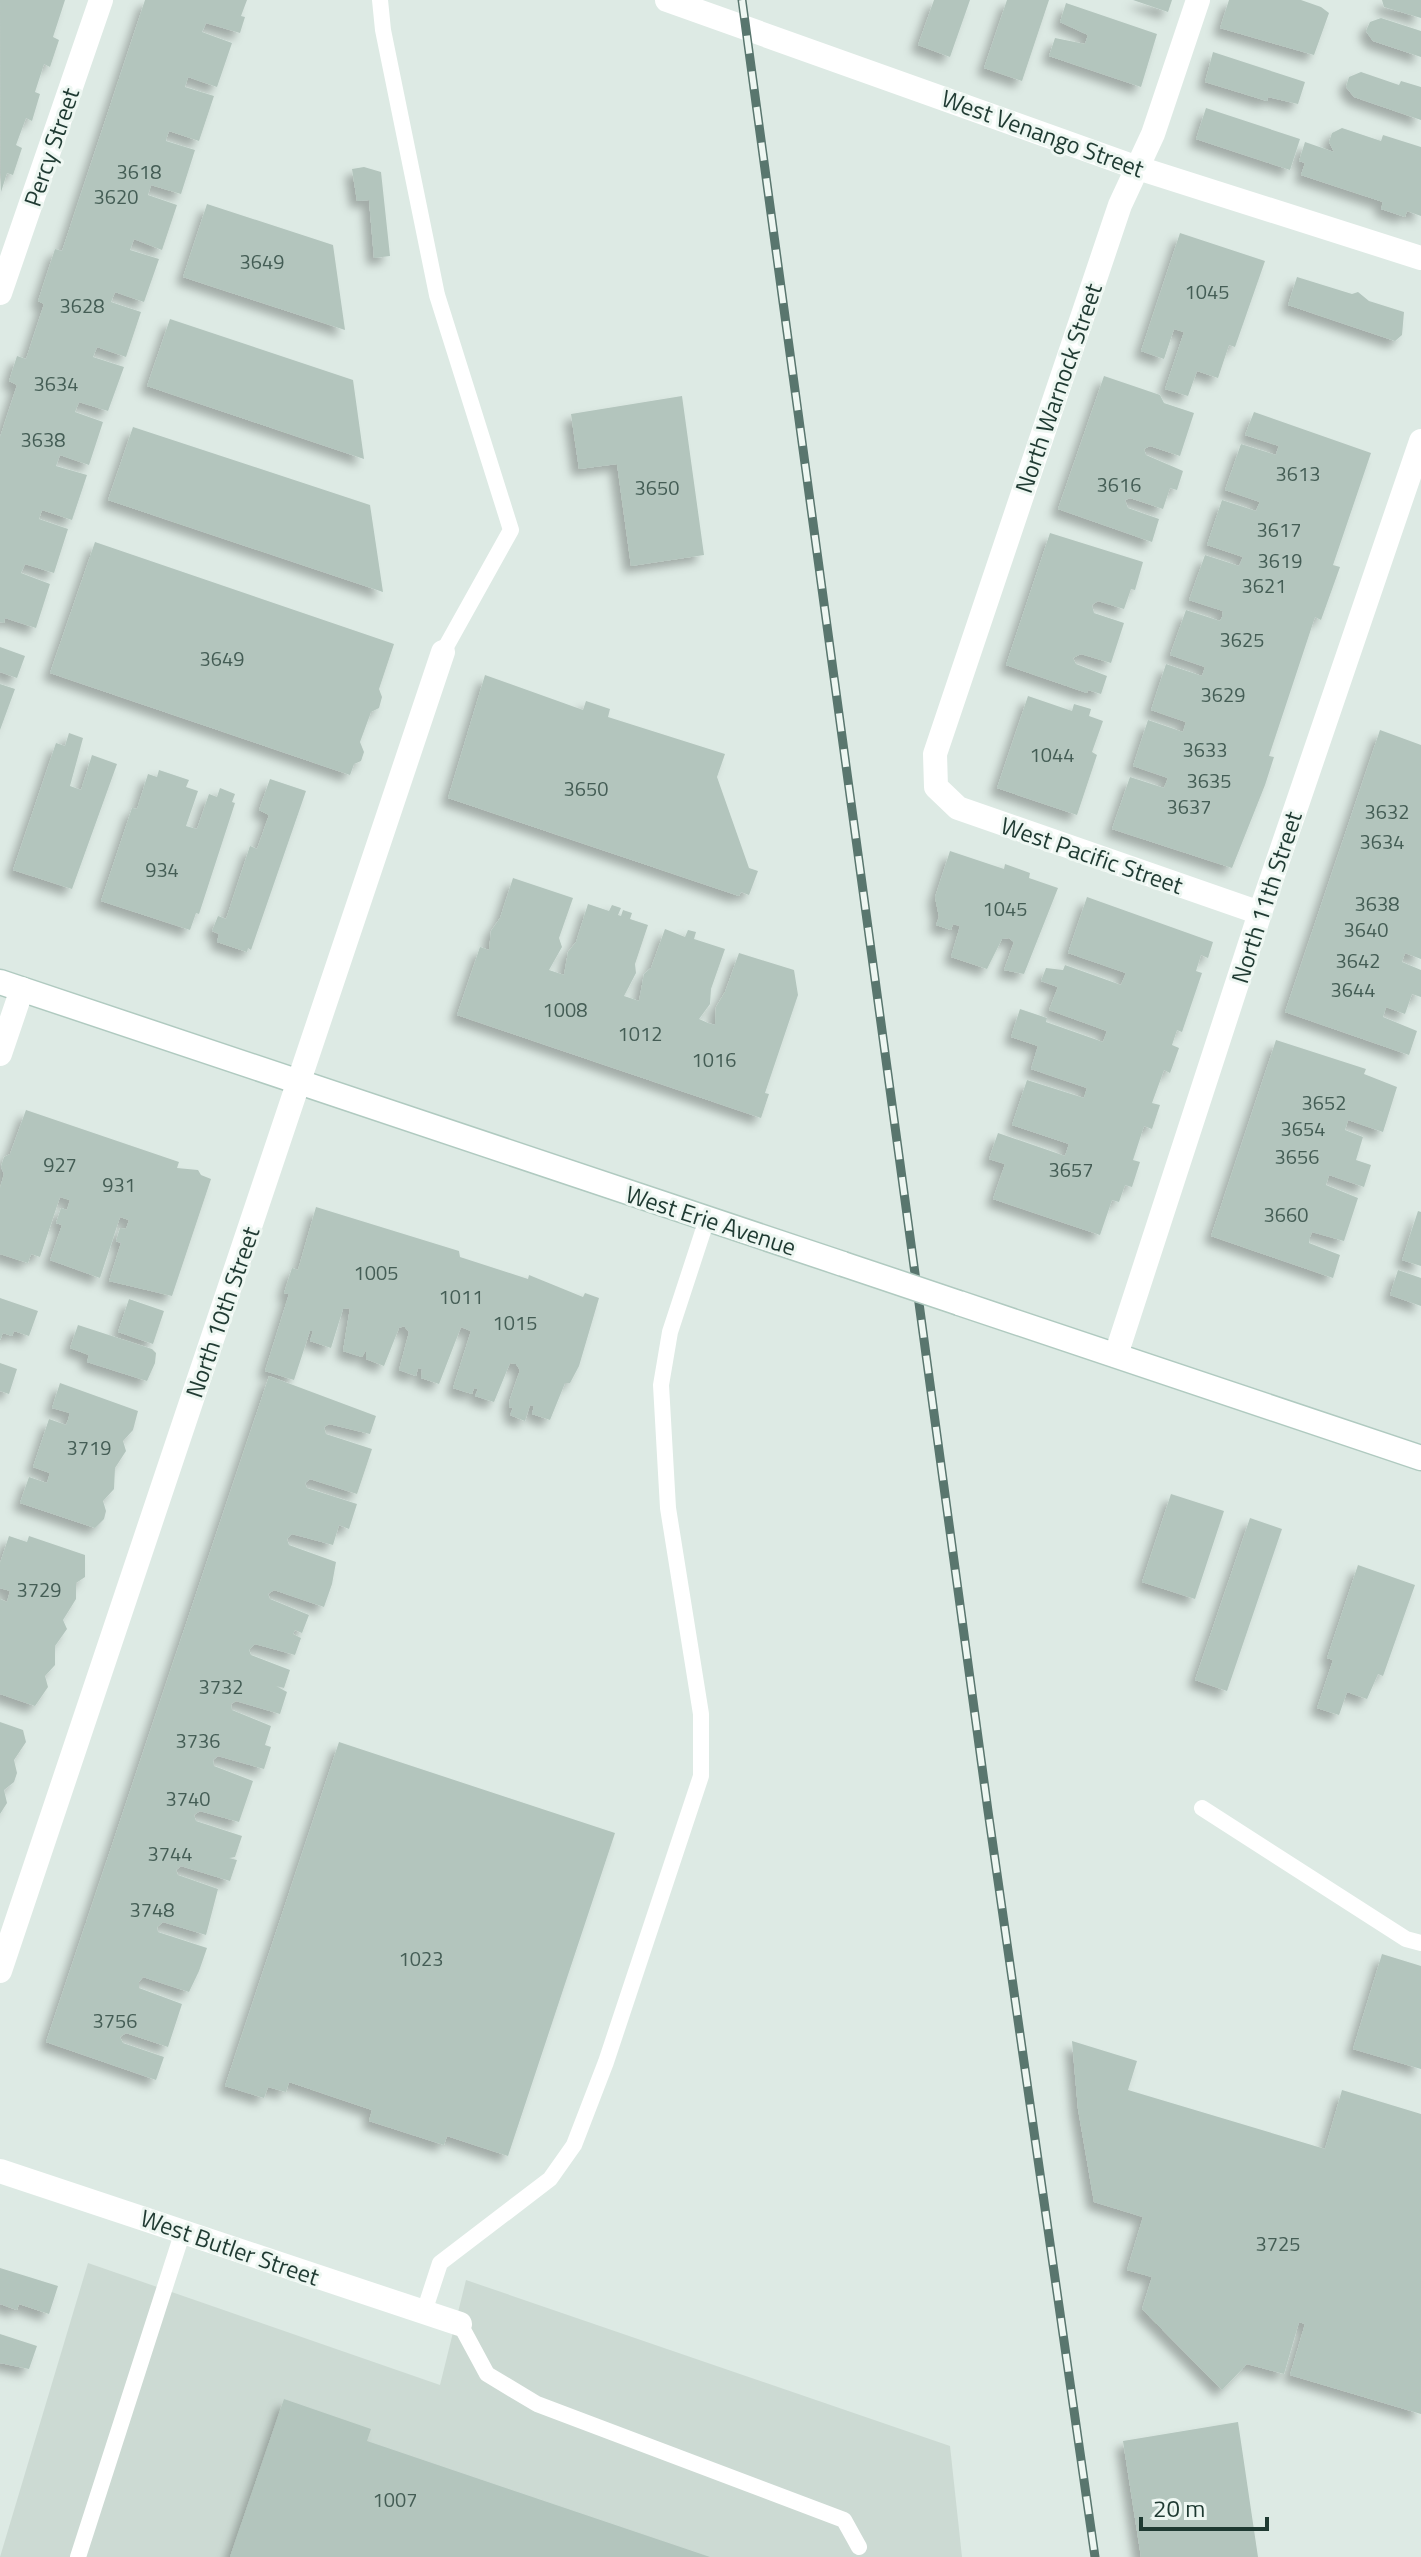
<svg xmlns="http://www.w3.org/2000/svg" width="1421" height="2557" font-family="'Titillium Web',sans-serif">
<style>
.built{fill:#ccdad3}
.building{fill:#b3c5bd;filter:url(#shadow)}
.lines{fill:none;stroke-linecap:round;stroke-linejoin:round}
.secondary-casing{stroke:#b0cac0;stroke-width:27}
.service{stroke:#fff;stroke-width:16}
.minor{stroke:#fff;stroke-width:24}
.secondary{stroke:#fff;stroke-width:24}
.rail-casing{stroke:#59766e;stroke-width:9}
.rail{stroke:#eef7f2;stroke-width:6;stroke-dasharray:18;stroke-linecap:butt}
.secondary-bridge-casing{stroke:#b0cac0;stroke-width:27;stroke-linecap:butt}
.secondary-bridge{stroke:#fff;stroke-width:24}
.labels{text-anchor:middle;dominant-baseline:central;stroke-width:6;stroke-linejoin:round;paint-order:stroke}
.number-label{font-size:20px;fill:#445d55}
.street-label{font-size:24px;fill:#1f3a32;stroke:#eef7f2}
</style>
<defs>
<filter id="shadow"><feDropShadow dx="-7" dy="7" stdDeviation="4" flood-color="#0004"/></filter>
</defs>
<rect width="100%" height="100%" fill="#ddeae4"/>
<path class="built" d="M88,2263L440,2385L466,2280L950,2446L962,2557H0Z"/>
<path class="building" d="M0,0H65L53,37L59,40L50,67L44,64L35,92L40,94L32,121L26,118L16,145L22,148L13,175L7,173L1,192Z
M145,0H247L241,16L245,17L240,33L206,23L202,32L232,43L217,87L188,77L185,87L214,96L199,141L169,131L167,137L166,141L195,150L181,194L151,185L148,195L177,205L162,250L134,239L130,250L159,259L144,302L115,292L111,302L141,312L126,357L97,347L93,357L124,367L108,411L79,402L75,412L103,422L89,465L60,455L56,466L87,475L72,520L42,510L39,519L68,529L54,573L25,564L21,573L50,584L36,628L5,618L4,623L0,622V437L17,385L9,381L17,356L26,359L44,304L38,301L55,249L62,251Z
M934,0H970L950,57L918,45Z
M1007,0H1049L1022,81L984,68Z
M1133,0H1172L1168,12Z
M1229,0H1301L1321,7L1329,13L1314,55L1220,28Z
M1382,0H1421V18L1384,7Z
M1066,3L1157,34L1141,87L1049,56L1055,38L1085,44L1088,35L1060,22Z
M1381,18L1421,31V57L1373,41L1366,31L1370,22Z
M1213,52L1305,82L1298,104L1268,97L1267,101L1205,82Z
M1361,72L1399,85L1401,81L1421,87V120L1354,97L1346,87L1349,77Z
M1206,108L1300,139L1290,170L1196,139Z
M1342,128L1381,141L1383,135L1421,147V216L1407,211L1405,217L1381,209L1383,202L1301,175L1305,163L1299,161L1305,142L1334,152L1329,142L1332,133Z
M364,167L381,172L390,256L374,258L369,200L357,201L352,169Z
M207,204L333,245L345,330L183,277Z
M1180,233L1265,261L1235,347L1229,345L1218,378L1197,371L1188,396L1165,389L1184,332L1174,329L1164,359L1141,351Z
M1297,277L1352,294L1358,292L1369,301L1404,312L1402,335L1395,341L1288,305Z
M170,319L353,380L364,459L147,386Z
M1104,376L1160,395L1164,403L1194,413L1180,456L1150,446L1144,449L1146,455L1183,471L1177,490L1170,488L1163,509L1130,498L1125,500L1128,508L1159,519L1152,542L1058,509Z
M682,396L704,555L631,566L617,464L579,469L571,414Z
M1254,412L1371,453L1333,565L1340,567L1321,620L1315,617L1269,756L1274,757L1265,785L1232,868L1112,829L1130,777L1164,788L1168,778L1133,766L1148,720L1183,732L1186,722L1151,710L1166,664L1202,676L1205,667L1170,655L1186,610L1220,621L1222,617L1223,611L1189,600L1205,555L1239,566L1243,557L1207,545L1222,500L1256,511L1258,506L1260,502L1225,490L1241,444L1276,455L1277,451L1279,446L1245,435Z
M133,427L370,505L383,592L108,500Z
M1050,533L1143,562L1135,590L1131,589L1124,609L1098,601L1092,605L1094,613L1124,623L1111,663L1081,654L1073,658L1076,664L1107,676L1101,694L1088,690L1087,693L1006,665Z
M95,542L394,644L379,689L382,697L379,708L371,712L360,742L364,752L361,761L354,764L350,775L50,673Z
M0,647L25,656L17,678L0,672Z
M485,675L583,710L586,701L610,709L608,717L725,754L717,777L749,868L758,871L749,895L741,892L739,896L448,798Z
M0,684L15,689L0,730Z
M1028,696L1072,711L1074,704L1091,709L1089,716L1103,721L1092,752L1097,755L1077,815L997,788Z
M1380,730L1421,745V959L1405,953L1402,962L1421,970V997L1412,994L1405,1014L1386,1007L1383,1017L1417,1031L1409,1055L1285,1012Z
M69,733L83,738L70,786L81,790L92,755L117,764L72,889L13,870L56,743L65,746Z
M159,770L189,780L186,787L198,791L186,826L193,828L197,829L209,794L217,797L220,788L235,794L232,802L235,803L199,914L196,913L190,930L101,901L132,808L137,809L148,774L157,777Z
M270,779L306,791L251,950L248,948L247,952L217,942L219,934L212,931L218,916L226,919L250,846L257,849L269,815L259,810Z
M950,851L1004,869L1005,864L1030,873L1029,878L1058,888L1024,974L1004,970L1014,942L1009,938L1002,939L987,969L951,957L960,926L953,924L951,930L936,925L939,917L935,897Z
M513,878L573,898L559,938L562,947L549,970L564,975L568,952L576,942L588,904L609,911L612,905L621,908L618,915L621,916L623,910L632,913L630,919L648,925L635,964L636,973L624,996L639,1001L644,974L651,968L665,929L685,937L688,930L696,932L694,939L725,949L711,989L710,1004L699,1019L708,1023L715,1025L716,1007L725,992L739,953L794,970L798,995L765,1093L769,1094L761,1118L457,1015L480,947L489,950L491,931L500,918Z
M1087,897L1213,942L1208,958L1201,955L1196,971L1202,973L1182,1032L1177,1030L1172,1045L1179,1048L1170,1073L1164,1070L1152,1103L1160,1105L1152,1129L1144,1126L1133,1160L1140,1162L1132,1187L1125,1185L1119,1202L1112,1200L1100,1235L993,1199L1005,1164L989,1159L998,1133L1065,1156L1069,1144L1012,1125L1027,1080L1084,1098L1087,1088L1031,1069L1038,1046L1011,1037L1020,1009L1047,1018L1046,1022L1103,1042L1107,1031L1049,1010L1058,987L1041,981L1046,968L1063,970L1065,965L1121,985L1126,973L1068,953Z
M1276,1040L1366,1069L1364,1074L1397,1087L1383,1132L1348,1120L1345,1130L1363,1137L1356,1160L1371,1165L1364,1187L1329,1175L1326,1185L1358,1198L1344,1241L1312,1232L1310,1237L1309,1243L1340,1255L1333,1278L1211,1236Z
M26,1110L179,1162L177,1168L198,1170L201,1175L211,1179L172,1296L109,1281L121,1243L116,1241L120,1228L126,1229L129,1220L120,1217L100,1278L50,1260L62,1225L56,1223L61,1208L67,1210L70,1200L60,1197L40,1257L31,1254L28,1263L0,1254V1188L4,1174L1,1167L4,1157L10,1154Z
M316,1207L459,1251L460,1257L528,1279L529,1275L583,1297L585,1293L599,1298L579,1366L570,1383H565L550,1420L532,1414L534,1406L530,1405L525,1421L510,1415L513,1408L509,1407L510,1399L520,1370L516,1364L510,1363L494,1402L475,1396L478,1389L474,1388L472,1394L453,1388L471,1331L461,1327L439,1384L421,1378L422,1369L418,1368L416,1376L399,1370L409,1332L404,1326L399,1328L384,1366L366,1359V1350L362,1357L343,1351L350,1308L343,1309L331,1348L310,1341L313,1331H310L294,1380L265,1371L289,1294L284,1293L292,1268L298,1270Z
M1418,1211L1421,1212V1266L1402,1260Z
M1398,1270L1421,1278V1306L1390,1295Z
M0,1298L38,1311L29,1336L14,1331L12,1336L3,1333L0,1340Z
M129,1299L164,1311L153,1344L118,1332Z
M78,1325L152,1349L156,1353L155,1363L147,1381L87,1362L89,1355L70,1348Z
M0,1363L17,1369L9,1394L0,1391Z
M269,1376L376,1416L370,1434L329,1424L324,1427L326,1434L372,1449L357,1494L310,1479L305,1483L307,1488L357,1504L349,1529L339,1525L333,1545L292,1534L287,1539L289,1545L336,1562L332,1584L324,1607L274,1590L268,1594L270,1599L309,1615L302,1633L295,1630L293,1634L301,1638L295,1655L255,1644L249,1650L251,1655L290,1670L284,1688L276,1686L287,1692L280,1714L236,1701L231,1704L232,1710L271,1726L265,1745L271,1747L264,1769L218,1756L213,1760L214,1766L253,1781L239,1822L200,1811L194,1815L196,1821L242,1836L235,1857L229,1858L237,1860L230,1881L181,1866L176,1870L178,1875L218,1889L206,1935L163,1922L157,1927L158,1932L207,1948L199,1971L189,1992L143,1977L139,1982V1988L182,2004L168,2047L126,2033L120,2037L123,2043L164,2057L156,2080L46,2042Z
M60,1383L138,1411L133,1430L123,1441L126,1451L115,1468L114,1489L103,1501L106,1511L104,1519L95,1528L20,1503L29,1477L47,1483L50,1473L33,1467L49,1419L66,1425L68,1420L70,1413L52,1408Z
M1171,1494L1224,1511L1195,1599L1142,1582Z
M1250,1518L1282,1529L1227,1691L1195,1680Z
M9,1536L27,1542L29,1536L85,1555V1577L76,1583V1599L63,1620L67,1629L55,1646V1665L45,1676L48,1687L35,1706L0,1694V1599L7,1602L10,1591L0,1588V1563Z
M1358,1565L1415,1585L1383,1676L1378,1674L1367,1699L1347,1692L1339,1715L1317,1708L1333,1660L1327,1658Z
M0,1722L23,1730L26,1742L14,1760L17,1773L14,1782L4,1790L7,1803L0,1814Z
M339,1742L615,1833L508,2156L447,2136L444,2145L369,2121L372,2110L289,2082L286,2092L268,2087L264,2098L225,2086Z
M1382,1954L1421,1966V2069L1353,2049Z
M1072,2041L1137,2061L1128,2090L1325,2149L1342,2090L1421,2114V2414L1290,2375L1305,2324L1299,2322L1284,2374L1247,2364L1222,2390L1142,2309L1152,2277L1127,2270L1143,2217L1094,2202L1078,2109Z
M0,2268L58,2286L49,2314L19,2304L17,2310L0,2304Z
M0,2334L37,2346L29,2369L0,2363Z
M284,2399L371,2429L367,2441L710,2557H230Z
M1238,2422L1258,2557H1141L1123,2441Z"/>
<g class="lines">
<g class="secondary-casing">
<path id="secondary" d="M0,982L843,1264
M959,1303L1421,1458"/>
</g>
<path class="service" d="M380,0L383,30L437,295L511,530L443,652
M1202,1808L1406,1939L1421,1943
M424,2312L440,2263L550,2179L574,2145L606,2062L701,1776V1714L668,1508L661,1385L670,1332L707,1219
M460,2324L487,2374L537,2404L844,2520L859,2547
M78,2557L183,2231"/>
<path class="minor" d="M667,0L1135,167L1421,258
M1198,0L1153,134L1120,205L935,754L936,787L958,808L1260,913
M0,293L101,0
M0,1054L22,989
M1116,1355L1260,913L1421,441
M0,1971L443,652
M0,2171L460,2324"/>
<use href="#secondary" class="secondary"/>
<g class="rail-casing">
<path id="rail" d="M742,0L988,1811L1095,2557"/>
</g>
<use href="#rail" class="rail"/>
<g class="secondary-bridge-casing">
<path id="secondary-bridge" d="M843,1264L959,1303"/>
</g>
<use href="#secondary-bridge" class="secondary-bridge"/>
</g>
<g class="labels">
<g class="number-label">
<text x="139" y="171">3618</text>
<text x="116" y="196">3620</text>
<text x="262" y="261">3649</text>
<text x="1207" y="291">1045</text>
<text x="82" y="305">3628</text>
<text x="56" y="383">3634</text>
<text x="43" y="439">3638</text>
<text x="1298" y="473">3613</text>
<text x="1119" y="484">3616</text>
<text x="657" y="487">3650</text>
<text x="1279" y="529">3617</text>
<text x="1280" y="560">3619</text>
<text x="1264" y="585">3621</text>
<text x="1242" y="639">3625</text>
<text x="222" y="658">3649</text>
<text x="1223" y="694">3629</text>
<text x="1205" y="749">3633</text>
<text x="1052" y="754">1044</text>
<text x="1209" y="780">3635</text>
<text x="586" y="788">3650</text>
<text x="1189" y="806">3637</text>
<text x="1387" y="811">3632</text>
<text x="1382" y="841">3634</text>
<text x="162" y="869">934</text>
<text x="1377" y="903">3638</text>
<text x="1005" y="908">1045</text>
<text x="1366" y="929">3640</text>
<text x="1358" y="960">3642</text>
<text x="1353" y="989">3644</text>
<text x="565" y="1009">1008</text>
<text x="640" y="1033">1012</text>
<text x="714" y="1059">1016</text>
<text x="1324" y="1102">3652</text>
<text x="1303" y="1128">3654</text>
<text x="1297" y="1156">3656</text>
<text x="60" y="1164">927</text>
<text x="1071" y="1169">3657</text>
<text x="119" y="1184">931</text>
<text x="1286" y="1214">3660</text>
<text x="376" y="1272">1005</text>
<text x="461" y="1296">1011</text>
<text x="515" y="1322">1015</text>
<text x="89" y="1447">3719</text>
<text x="39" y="1589">3729</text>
<text x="221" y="1686">3732</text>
<text x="198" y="1740">3736</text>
<text x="188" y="1798">3740</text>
<text x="170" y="1853">3744</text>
<text x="152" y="1909">3748</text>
<text x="421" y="1958">1023</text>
<text x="115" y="2020">3756</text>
<text x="1278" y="2243">3725</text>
<text x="395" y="2499">1007</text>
</g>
<g class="street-label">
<text transform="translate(1043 133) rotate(20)">West Venango Street</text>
<text transform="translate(51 147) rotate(-71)">Percy Street</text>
<text transform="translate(1058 388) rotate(-71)">North Warnock Street</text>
<text transform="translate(1092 855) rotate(19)">West Pacific Street</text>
<text transform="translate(1266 897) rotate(-72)">North 11th Street</text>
<text transform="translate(711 1220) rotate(18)">West Erie Avenue</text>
<text transform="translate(222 1312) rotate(-71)">North 10th Street</text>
<text transform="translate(230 2247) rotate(19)">West Butler Street</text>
</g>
</g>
<path d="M1141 2517v12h126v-12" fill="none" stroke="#1f3a32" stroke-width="4"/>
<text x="1153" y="2517" font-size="24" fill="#1f3a32" stroke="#eef7f2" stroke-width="6" paint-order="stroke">20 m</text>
</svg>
